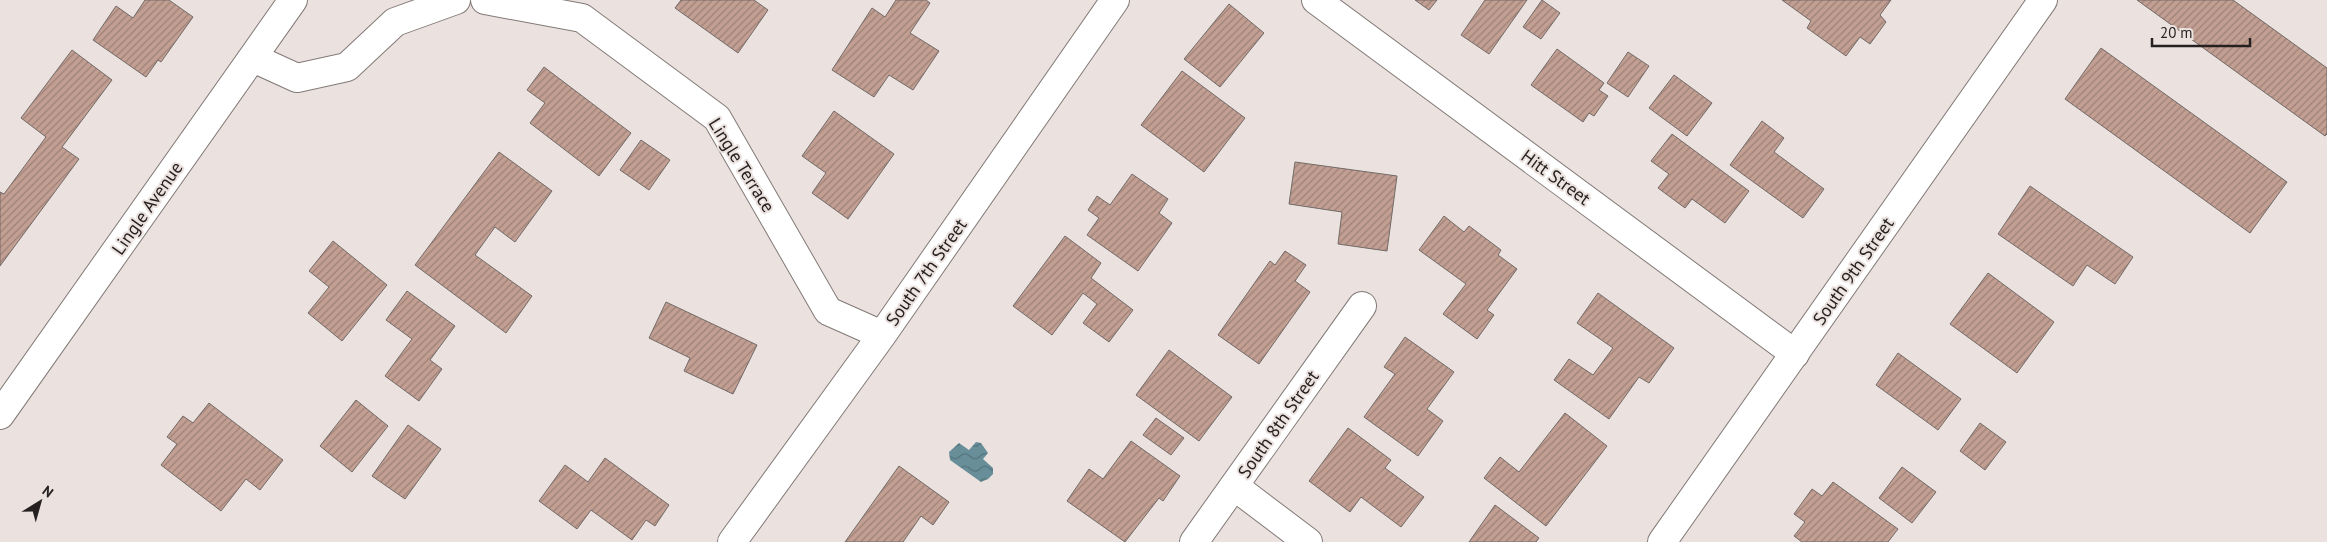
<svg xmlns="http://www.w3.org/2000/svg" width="2327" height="542" font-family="'PT Sans',sans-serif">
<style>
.water{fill:url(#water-waves)}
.building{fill:url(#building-hatch);stroke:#726a68}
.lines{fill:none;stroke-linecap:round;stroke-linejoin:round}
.street-casing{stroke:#827a77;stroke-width:30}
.secondary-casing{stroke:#827a77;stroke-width:30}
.street{stroke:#fff;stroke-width:28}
.secondary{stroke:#fff;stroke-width:28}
.labels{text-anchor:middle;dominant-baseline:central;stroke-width:4;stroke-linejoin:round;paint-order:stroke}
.street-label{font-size:18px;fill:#252120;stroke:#ebe2df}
</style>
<defs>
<pattern id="water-waves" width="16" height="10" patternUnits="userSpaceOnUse" patternTransform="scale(1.25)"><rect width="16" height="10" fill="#678e99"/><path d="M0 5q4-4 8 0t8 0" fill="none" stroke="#55747c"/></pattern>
<pattern id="building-hatch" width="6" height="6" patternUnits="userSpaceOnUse" patternTransform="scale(1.25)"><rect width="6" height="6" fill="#c29f92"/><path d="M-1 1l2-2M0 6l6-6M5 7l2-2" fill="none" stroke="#9d8177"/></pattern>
</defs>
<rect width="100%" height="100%" fill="#ebe2df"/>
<path class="water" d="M976,442L981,443L988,453L983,459L993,468V474L988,479L981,482L950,460L949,452L959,443L969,450Z"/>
<path class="building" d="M145,0H169L193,17L161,62L158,60L146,77L93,40L116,6L133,18Z
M681,0H754L768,10L738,53L675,8Z
M896,0H926L930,3L910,33L939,51L913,90L889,75L874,97L832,70L872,8L885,17Z
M1415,0H1437L1429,10Z
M1485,0H1527L1489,54L1461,35Z
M1542,0L1560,13L1541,39L1523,27Z
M1782,0H1891L1880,15L1886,22L1870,44L1860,37L1846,56L1807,28L1811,21Z
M2137,0H2233L2327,68V134L2325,136Z
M1229,4L1264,33L1220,87L1184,59Z
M2101,48L2287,182L2250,233L2065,99Z
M1557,49L1604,83L1599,90L1608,96L1594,116L1589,113L1583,122L1531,85Z
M72,50L112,80L62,147L79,159L0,266V192L4,194L46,137L21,118Z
M1628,52L1649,66L1628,97L1607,83Z
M544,67L631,133L599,176L530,123L545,103L527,90Z
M1182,71L1245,118L1204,172L1141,125Z
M1674,75L1712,103L1687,136L1649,108Z
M834,111L894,154L848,219L812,193L826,173L802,156Z
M1762,121L1784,138L1774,152L1824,189L1803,218L1730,165Z
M1672,134L1749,191L1725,223L1692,199L1685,208L1658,188L1669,174L1651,161Z
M641,140L670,160L649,190L620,170Z
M499,152L552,191L515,242L495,227L475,255L532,296L506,333L415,265Z
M1295,162L1397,176L1387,251L1338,244L1342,212L1289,204Z
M1132,174L1168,199L1159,213L1172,223L1138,271L1087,235L1099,218L1088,210L1097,196L1110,205Z
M2030,186L2133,257L2115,284L2087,265L2073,286L1998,234Z
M1444,216L1464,232L1469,226L1501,250L1498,255L1517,269L1487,310L1494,315L1477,339L1443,314L1466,284L1419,250Z
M1065,236L1101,263L1091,278L1133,310L1109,342L1083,323L1097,304L1083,293L1052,335L1013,306Z
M333,241L387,285L342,341L308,313L329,287L309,271Z
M1285,251L1306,265L1295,281L1310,292L1259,364L1218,335L1270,261L1275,265Z
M1988,273L2054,322L2017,373L1950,324Z
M407,291L455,326L430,360L442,369L419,401L385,376L412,339L386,320Z
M1598,293L1674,348L1649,383L1639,377L1609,419L1554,380L1569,359L1593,375L1613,348L1577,323Z
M666,302L757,345L733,394L684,371L690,358L649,338Z
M1405,337L1454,372L1427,409L1443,421L1418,456L1364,417L1395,374L1384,367Z
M1169,350L1232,397L1199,441L1136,395Z
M1898,353L1961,399L1938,430L1876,385Z
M356,400L388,426L352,472L320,446Z
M209,403L283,460L260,490L246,479L221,511L161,465L177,444L167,437L183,416L193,423Z
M1565,413L1607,446L1546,526L1484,478L1500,457L1519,472Z
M1156,418L1184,438L1171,455L1143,435Z
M1980,423L2006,442L1985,470L1960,451Z
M408,425L441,449L405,499L372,476Z
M1348,428L1391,460L1385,468L1424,497L1401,527L1361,497L1350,512L1309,481Z
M1131,441L1180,476L1163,501L1159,498L1125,542L1067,501L1089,469L1103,479Z
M605,458L669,505L655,526L646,520L632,540L591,510L577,529L539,501L565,465L588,482Z
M899,466L949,502L933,525L921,516L903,542H845Z
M1902,467L1936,492L1912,523L1879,498Z
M1833,482L1898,529L1888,542H1802L1794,536L1805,522L1794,514L1812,489L1822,496Z
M1495,505L1539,538L1536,542H1469Z"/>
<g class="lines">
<g class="street-casing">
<path id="street" d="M485,0L582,18L717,118L828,311L882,335
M1316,0L1795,354
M253,58L297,78L347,67L395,22L456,0
M0,415L293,0
M1234,486L1308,542
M732,542L882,335L1115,0
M1194,542L1362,306"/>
</g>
<g class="secondary-casing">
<path id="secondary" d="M1662,542L2043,0"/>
</g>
<use href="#street" class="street"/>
<use href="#secondary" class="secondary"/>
</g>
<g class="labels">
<g class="street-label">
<text transform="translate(742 165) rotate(58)">Lingle Terrace</text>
<text transform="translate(1556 177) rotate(36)">Hitt Street</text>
<text transform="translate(147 208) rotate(-55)">Lingle Avenue</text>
<text transform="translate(1853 271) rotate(-55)">South 9th Street</text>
<text transform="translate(926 272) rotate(-55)">South 7th Street</text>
<text transform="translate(1278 424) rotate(-55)">South 8th Street</text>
</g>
</g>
<g transform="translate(40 502) rotate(37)" stroke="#ebe2df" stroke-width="4" paint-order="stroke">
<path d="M0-4L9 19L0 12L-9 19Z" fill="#252120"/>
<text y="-8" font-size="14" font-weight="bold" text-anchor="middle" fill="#252120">N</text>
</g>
<path d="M2152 38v8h98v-8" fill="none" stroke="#252120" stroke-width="2.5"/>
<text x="2160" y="38" font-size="15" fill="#252120" stroke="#ebe2df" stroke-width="4" paint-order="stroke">20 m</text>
</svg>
